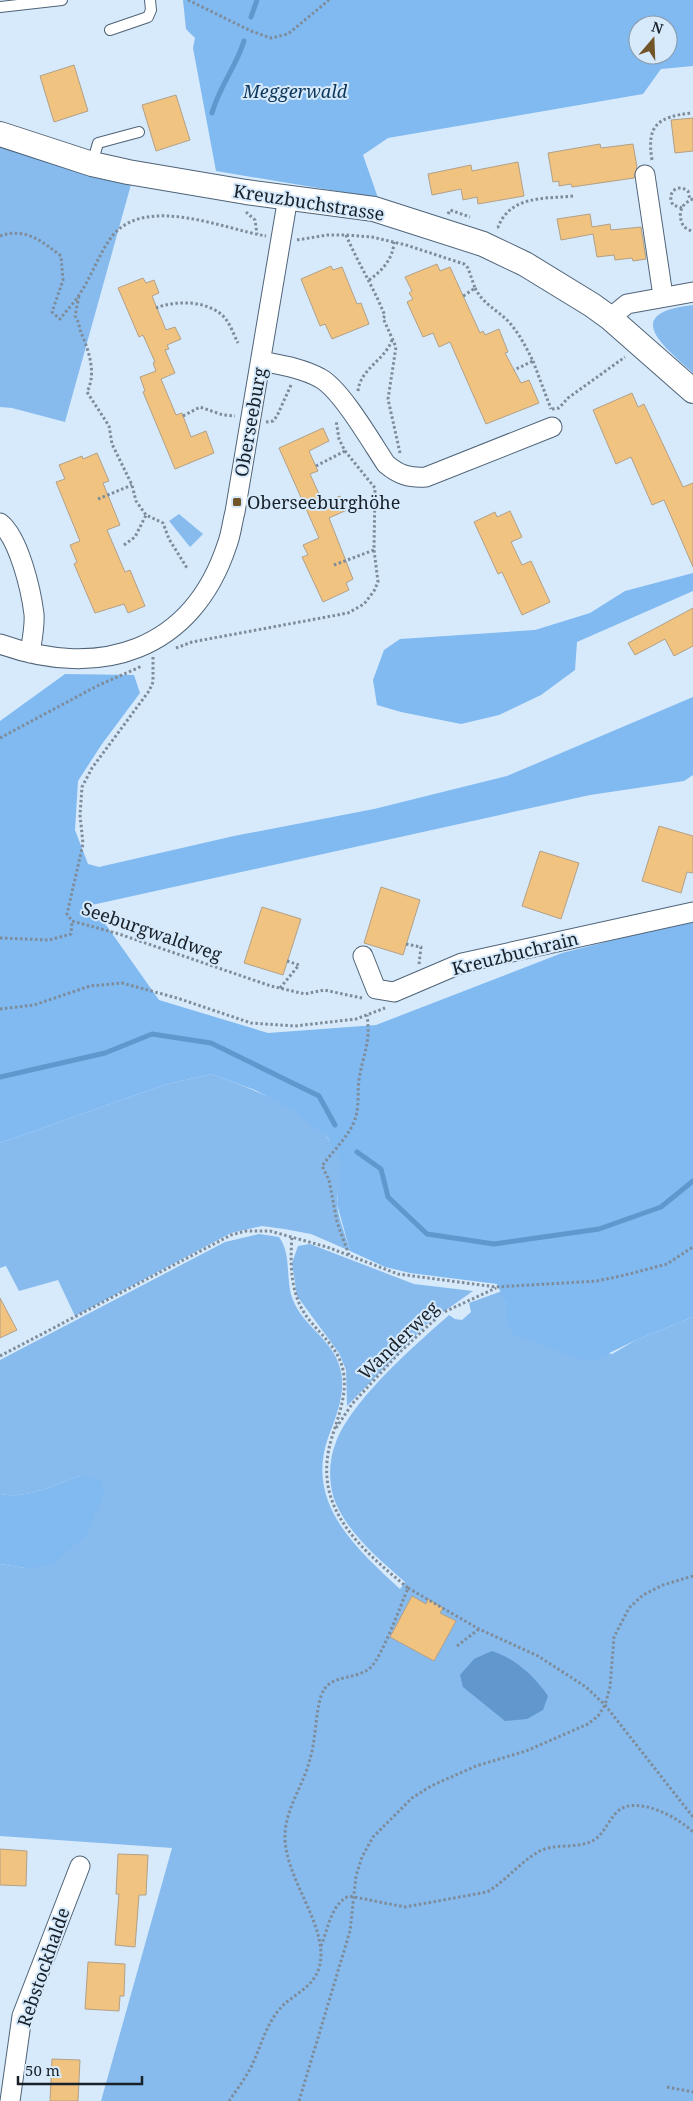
<svg xmlns="http://www.w3.org/2000/svg" width="693" height="2101" font-family="'Noto Serif',serif">
<style>
.green{fill:#87bbee}
.forest{fill:#81b9f1;fill-rule:evenodd}
.water{fill:#6097cd}
.lines{fill:none;stroke-linecap:round;stroke-linejoin:round}
.stream{stroke:#6097cd;stroke-width:5}
.building{fill:#f0c380;stroke:#b2a088}
.service-casing{stroke:#4f6377;stroke-width:12}
.minor-casing{stroke:#4f6377;stroke-width:21}
.tertiary-casing{stroke:#4f6377;stroke-width:26}
.path{stroke:#7e8c9a;stroke-width:3;stroke-dasharray:2.5 2.5;stroke-linecap:butt}
.service{stroke:#fff;stroke-width:10}
.minor{stroke:#fff;stroke-width:19}
.tertiary{stroke:#fff;stroke-width:24}
.poi-dot{fill:#715428;stroke:#d7eafc;stroke-width:2}
.labels{text-anchor:middle;dominant-baseline:central;stroke-width:4;stroke-linejoin:round;paint-order:stroke}
.park-label{font-size:18px;font-style:italic;fill:#0b3558;stroke:#d7eafc}
.street-label{font-size:18px;fill:#182129;stroke:#d7eafc}
.poi-label{font-size:18px;fill:#182129;stroke:#d7eafc;text-anchor:start}
</style>
<rect width="100%" height="100%" fill="#d7eafc"/>
<path class="green" d="M0,142L132,181L65,422L12,408L0,407Z
M693,305V373C662,345 621,313 693,305Z
M179,514L203,534L190,547L169,521Z
M211,1074C253,1089 325,1115 341,1161C345,1173 337,1191 337,1203C338,1218 346,1236 350,1251L311,1234L284,1229L262,1226L231,1233L75,1316L58,1280L19,1291L6,1266L0,1268V1143L164,1085Z
M259,1234L279,1237C292,1254 285,1281 293,1300C303,1326 333,1340 340,1368C347,1392 336,1416 328,1438C305,1504 357,1549 400,1589L405,1582C379,1559 352,1537 337,1506C328,1487 328,1461 336,1442C352,1400 415,1345 449,1315L455,1319L462,1320L471,1312L469,1303L502,1291L506,1304V1324L612,1354L636,1340L693,1317V2101H101L172,1848L0,1836V1564L25,1568L80,1476C56,1484 26,1500 0,1494V1360L225,1242Z
M310,1244L414,1284L473,1291L429,1322L347,1406L346,1370L339,1353L297,1296L292,1263L298,1246Z"/>
<path class="forest" d="M183,0H693V66L661,69L643,94L388,138L363,155L378,198L216,171L193,48L195,38L186,29ZM638,25H668V55H638Z
M693,573V591L577,642L575,670L541,695L499,715L461,724L401,712L377,705L373,680L384,650L400,639L535,630L590,613L625,591Z
M65,674L134,675L140,693L102,744L78,781L75,830L88,864L99,867L234,836L374,809L507,776L693,697V775L684,781L590,795L92,905L159,1000L268,1033L376,1025L562,953L693,920V1317L636,1340L593,1361L580,1359L515,1335L506,1324V1304L497,1284L410,1273L385,1267L350,1251L337,1204L341,1163L328,1138L292,1110L255,1090L211,1074L164,1085L0,1143V721Z
M80,1476L102,1480L104,1495L85,1536L52,1565L25,1568L0,1564V1494C26,1500 56,1484 80,1476Z"/>
<path class="water" d="M492,1651C516,1659 533,1675 548,1696L543,1710L527,1719L505,1721L463,1687L460,1675L474,1659Z"/>
<g class="lines">
<path class="stream" d="M251,17L257,0
M212,113C219,87 236,67 244,41
M0,1077L105,1053L152,1034L211,1043L319,1096L335,1125
M357,1152L381,1169L388,1197L427,1234L494,1244L599,1229L661,1207L693,1181"/>
</g>
<path class="building" d="M74,65L88,111L54,122L40,76Z
M176,95L190,140L156,151L142,105Z
M693,118V151L675,153L671,120Z
M600,144L601,148L633,144L637,167L634,178L572,187L571,184L559,186V181L553,182L548,153Z
M518,162L524,196L478,204L477,197L463,200L461,189L432,195L428,174L471,165L472,171Z
M590,214L592,227L610,224L611,230L641,227L646,259L633,261L632,258L615,260L614,255L597,257L593,234L561,240L557,219Z
M437,264L440,271L450,267L480,333L483,331L485,335L499,329L508,352L505,353L521,383L529,380L539,403L486,424L450,342L439,347L433,333L423,337L407,302L413,299L409,293L412,291L405,277Z
M331,266L333,270L342,267L357,304L361,303L369,324L332,339L325,324L320,326L301,279Z
M143,278L146,283L154,280L159,293L152,296L166,330L175,327L181,339L167,345L169,349L165,350L175,373L161,379L176,415L182,413L191,437L206,431L214,453L175,469L143,392L145,391L140,377L156,371L153,363L155,362L143,335L139,337L118,288Z
M632,393L638,407L644,404L683,487L693,483V567L664,500L652,505L631,457L616,464L593,410Z
M323,428L329,441L309,451L318,471L310,474L323,503L340,496L347,510L329,518L353,579L346,583L349,590L323,602L302,557L308,555L303,545L319,538L279,448Z
M97,453L109,481L103,483L120,525L107,530L125,572L130,570L145,606L128,613L124,604L95,613L74,564L77,562L70,545L80,541L56,482L65,479L59,465L82,456L83,459Z
M510,511L522,537L511,542L522,565L531,561L550,602L522,615L502,572L498,574L474,522L495,512L497,517Z
M693,608V646L674,656L665,639L635,655L628,643Z
M659,826L693,836V873L687,872L681,893L642,881Z
M540,851L579,863L561,919L522,906Z
M381,887L420,900L403,955L364,943Z
M262,907L301,919L283,975L244,963Z
M0,1298L17,1330L0,1338Z
M412,1596L426,1604L428,1599L443,1608L440,1613L456,1621L434,1661L390,1637Z
M0,1849L27,1851L26,1886L0,1885Z
M118,1854L148,1855L146,1895H139L135,1947L115,1945L119,1894H116Z
M88,1962L125,1964L124,1996H120L119,2011L85,2009Z
M52,2059L80,2060L78,2101H50Z"/>
<g class="lines">
<g class="service-casing">
<path id="service" d="M0,7L62,0
M110,30L148,17L151,10L150,0
M92,164L98,143L139,132"/>
</g>
<g class="minor-casing">
<path id="minor" d="M645,175L663,296
M610,318L627,304L693,292
M261,361C281,365 302,368 320,378C341,389 372,443 386,464C399,475 409,478 426,477L552,427
M0,523C19,538 31,590 34,614C35,626 32,640 30,653
M0,644C100,680 192,651 227,545C231,535 232,523 235,512L288,197
M363,956L376,989L394,992L462,963L693,912
M10,2101L22,2016L80,1866"/>
</g>
<g class="tertiary-casing">
<path id="tertiary" d="M0,134L92,164L128,172L246,192L374,209L483,244L525,264L592,305L610,318L693,391"/>
</g>
<path class="path" d="M188,0L251,31L271,38L288,34L329,0
M652,160C646,124 659,117 691,113
M693,199C680,204 677,215 684,227L693,232
M682,208L673,205C666,193 677,183 688,191L690,200
M246,212L255,220L257,234
M448,214L450,210L470,217
M497,227H498C511,195 544,199 574,196
M346,235C358,263 374,288 385,316L383,318L396,347L388,399L400,453
M0,236C25,227 42,241 61,256L63,280L52,312L60,319C66,311 74,303 79,295C92,276 99,253 113,235C147,195 224,229 266,236
M297,240L327,235H346L372,237L406,245L464,264L468,268L475,288L462,297
M369,280C382,271 393,259 394,242
M475,288C483,304 496,309 508,321C519,333 526,347 533,361L514,370
M79,296L75,316C80,323 79,330 83,337C90,355 96,374 87,392L109,426L112,444L132,485L136,501L146,515L163,523L169,539L187,568
M156,308C176,300 209,300 225,318C230,324 234,335 238,343
M533,361L551,409
M358,391C360,369 385,360 392,340
M552,409L559,408L568,398L625,357
M183,416L200,407L223,415L235,416
M266,422L273,421L277,416L291,385
M316,466L345,451
M98,499L132,485
M124,545L135,537L146,515
M334,565L374,550
M176,648L192,642L348,613L364,604L374,591L378,582L374,550L375,488L345,451L339,439L336,420
M153,657V682L149,691L92,768L82,787L80,815L83,844L67,914L72,921L119,934L271,986L305,994L324,990L362,998
M0,738L97,686L142,666
M0,938L49,940L71,934L72,921
M406,944L421,947L419,964
M280,988L299,965L287,961
M0,1009L34,1005L90,986L122,983L177,998L251,1023L295,1026L356,1019L385,1008
M349,1255L337,1222L329,1180L322,1166C332,1152 348,1137 354,1122C360,1107 357,1094 359,1080C363,1053 371,1044 367,1015
M0,1356L231,1235L246,1231H270L327,1247L398,1274L496,1287L597,1281L625,1275L667,1264L693,1247
M336,1428L352,1404L401,1351L442,1313L496,1288
M408,1588L479,1629L538,1656L586,1687L605,1705L693,1817
M457,1646L479,1629
M321,1946C328,1929 331,1904 349,1896L405,1907L487,1892C506,1881 519,1863 538,1852C555,1842 577,1850 594,1840C605,1833 608,1820 618,1811C636,1795 678,1817 693,1832
M667,2087L693,2092
M229,2101C236,2091 244,2080 250,2069C260,2050 264,2029 278,2011C290,1995 312,1990 319,1968C331,1928 283,1878 285,1834C286,1808 304,1784 310,1759C316,1739 315,1716 321,1696C329,1672 355,1682 371,1667C382,1656 401,1605 408,1588C360,1548 310,1507 332,1437C339,1414 349,1390 342,1366C336,1346 319,1333 307,1317C290,1294 290,1263 292,1236
M299,2101L350,1931L356,1876L362,1857L373,1837L412,1798L431,1786L476,1766L526,1751L588,1724L598,1716L605,1705L610,1687L614,1637L629,1608L643,1595L663,1585L693,1576"/>
<use href="#service" class="service"/>
<use href="#minor" class="minor"/>
<use href="#tertiary" class="tertiary"/>
</g>
<rect class="poi-dot" x="232" y="497" width="10" height="10" rx="2.5"/>
<g class="labels">
<g class="park-label">
<text x="295" y="91">Meggerwald</text>
</g>
<g class="street-label">
<text transform="translate(309 202) rotate(9)">Kreuzbuchstrasse</text>
<text transform="translate(250 422) rotate(-80)">Oberseeburg</text>
<text transform="translate(152 931) rotate(19)">Seeburgwaldweg</text>
<text transform="translate(515 953) rotate(-14)">Kreuzbuchrain</text>
<text transform="translate(398 1340) rotate(-44)">Wanderweg</text>
<text transform="translate(43 1967) rotate(-71)">Rebstockhalde</text>
</g>
<g class="poi-label">
<text x="247" y="502">Oberseeburghöhe</text>
</g>
</g>
<g transform="translate(653 40) rotate(19)"><circle r="24" fill="#d7eafc" stroke="#8b9aa8"/>
<path d="M0-4L9 19L0 12L-9 19Z" fill="#715428"/>
<text y="-8" font-size="14" font-weight="bold" text-anchor="middle" fill="#182129">N</text>
</g>
<path d="M18 2076v8h124v-8" fill="none" stroke="#182129" stroke-width="2.5"/>
<text x="25" y="2076" font-size="15" fill="#182129" stroke="#d7eafc" stroke-width="4" paint-order="stroke">50 m</text>
</svg>
